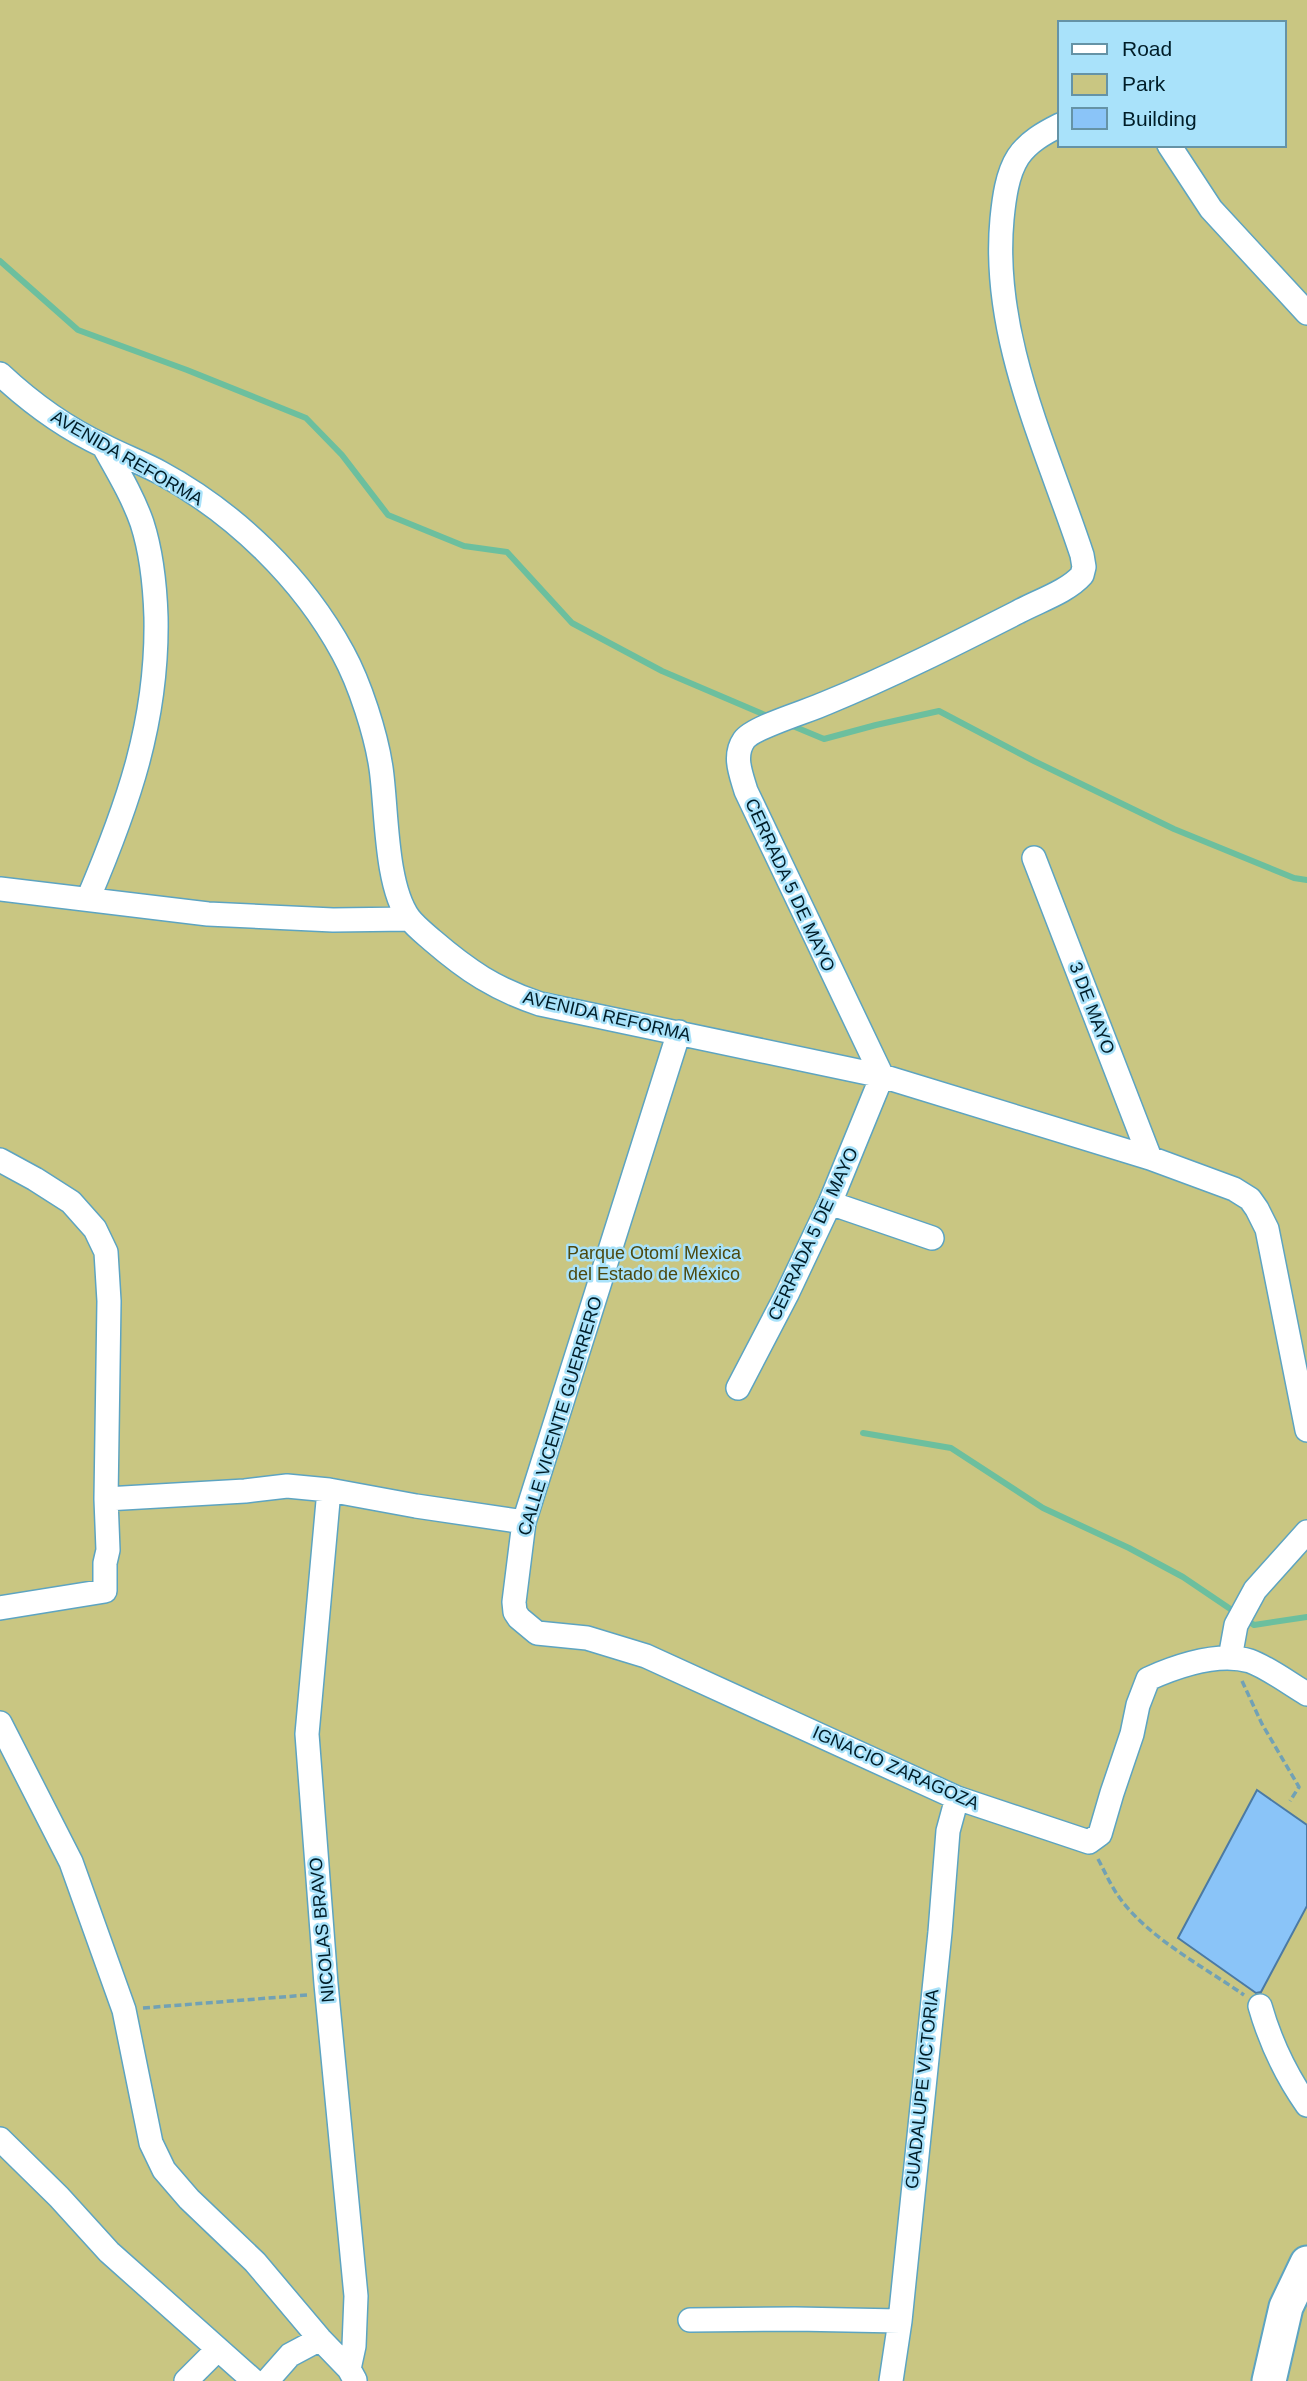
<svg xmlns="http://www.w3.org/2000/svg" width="1307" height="2381" font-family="Helvetica,sans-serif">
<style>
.green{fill:#c9c682;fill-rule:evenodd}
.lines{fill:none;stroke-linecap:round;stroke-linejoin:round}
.stream{stroke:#6cbf9e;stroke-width:6}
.building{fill:#8ac4f8;stroke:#4b7aa4;stroke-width:2}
.minor-casing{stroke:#5da4c1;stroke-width:26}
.secondary-casing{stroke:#5da4c1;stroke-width:37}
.path{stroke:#71a1b5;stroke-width:3.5;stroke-dasharray:7 3.5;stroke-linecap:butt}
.minor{stroke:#fff;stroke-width:23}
.secondary{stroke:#fff;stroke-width:33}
.labels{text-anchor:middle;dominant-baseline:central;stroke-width:5;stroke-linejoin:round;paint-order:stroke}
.street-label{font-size:18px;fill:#001d28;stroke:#a9e2fa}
.park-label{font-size:18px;fill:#4c4910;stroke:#a9e2fa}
</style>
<rect width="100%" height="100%" fill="#a9e2fa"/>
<path class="green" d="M0,0H1307V2381H0ZM1060,23H1284V145H1060Z"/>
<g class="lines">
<path class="stream" d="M0,261L78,330L187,370L306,418L342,455L388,515L464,546L507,552L572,623L662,671L772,718
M788,724L824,739L876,725L939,711L1034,761L1174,829L1294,878L1307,880
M863,1433L951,1448L1043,1508L1129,1548L1183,1577L1254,1625L1307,1617"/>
</g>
<path class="building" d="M1257,1790L1307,1825V1906L1261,1992L1256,1993L1178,1938Z"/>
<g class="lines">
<g class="minor-casing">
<path id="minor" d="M1169,145L1211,209L1307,313
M0,374C31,403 65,428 104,446C123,456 143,463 161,473C235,513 303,579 343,653C360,684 376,734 381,768C387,809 385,885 409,918C415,926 424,933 432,940C468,971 495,989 540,1004L882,1076L1150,1158L1234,1189L1250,1199L1257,1209L1267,1229L1307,1430
M1034,858L1150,1158
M0,889L208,914L333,920L409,919
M88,899C128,805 158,721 156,617C155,586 152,554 142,523C133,497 118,472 104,447
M679,1032L524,1522L514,1602L515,1612L519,1618L537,1633L587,1638L646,1656L957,1798L1089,1842L1100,1834L1112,1793L1132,1734L1138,1705L1148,1679C1177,1666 1218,1652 1250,1661C1267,1667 1290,1684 1307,1694
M0,1160L35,1179L71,1202L95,1229L106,1252L109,1301L106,1499L108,1550L105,1563V1591L0,1608
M830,1203L932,1238
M738,1388L787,1294L830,1203L882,1076L746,791C741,774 733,756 744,740C753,727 809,711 826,703C892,676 955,644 1018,612C1038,601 1067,592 1082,575L1084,567L1082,555C1046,446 991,336 1002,219C1004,199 1007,174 1018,157C1028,142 1044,133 1060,125
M329,1490L307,1734L326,1984L356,2296L354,2346L349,2369
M106,1499L245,1491L287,1486L329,1490L416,1506L524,1522
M1230,1658L1236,1625L1255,1590L1307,1532
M0,1723L71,1862L124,2010L151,2143L164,2170L189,2199L255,2262L320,2339L349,2369L355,2380
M1260,2006C1270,2041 1286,2075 1307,2105
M0,2139L59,2197L109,2252L254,2381
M690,2320L795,2319L900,2321
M186,2381L217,2350
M267,2381L290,2355L320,2339
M891,2381L900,2321L940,1932L948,1831L957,1798"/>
</g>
<g class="secondary-casing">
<path id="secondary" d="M1269,2381L1286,2307L1307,2263"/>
</g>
<path class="path" d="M1242,1681L1262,1724L1299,1787L1290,1801
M1098,1859C1105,1872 1111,1886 1119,1897C1147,1937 1204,1967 1244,1995
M143,2008L307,1995"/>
<use href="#minor" class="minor"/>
<use href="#secondary" class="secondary"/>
</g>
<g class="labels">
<g class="street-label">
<text transform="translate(127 458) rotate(30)">AVENIDA REFORMA</text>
<text transform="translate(790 885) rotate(65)">CERRADA 5 DE MAYO</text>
<text transform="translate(1092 1008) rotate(69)">3 DE MAYO</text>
<text transform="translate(607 1016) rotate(13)">AVENIDA REFORMA</text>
<text transform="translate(813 1234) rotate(-65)">CERRADA 5 DE MAYO</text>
<text transform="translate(560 1416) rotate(-73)">CALLE VICENTE GUERRERO</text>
<text transform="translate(896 1768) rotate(24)">IGNACIO ZARAGOZA</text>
<text transform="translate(322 1930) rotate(-95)">NICOLAS BRAVO</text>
<text transform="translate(922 2089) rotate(-84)">GUADALUPE VICTORIA</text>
</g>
<g class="park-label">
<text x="654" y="1253">Parque Otomí Mexica<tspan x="654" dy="21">del Estado de México</tspan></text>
</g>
</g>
<rect x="1058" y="21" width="228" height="126" fill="#a9e2fa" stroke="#6593a6" stroke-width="2"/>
<rect x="1072" y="44" width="35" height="10" fill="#ffffff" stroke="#6593a6" stroke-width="2"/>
<text x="1122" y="56" font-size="21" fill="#001d28">Road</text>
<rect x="1072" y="74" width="35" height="21" fill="#c9c682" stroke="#6593a6" stroke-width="2"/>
<text x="1122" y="91" font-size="21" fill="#001d28">Park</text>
<rect x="1072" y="108" width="35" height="21" fill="#8ac4f8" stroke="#6593a6" stroke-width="2"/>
<text x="1122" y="126" font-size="21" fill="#001d28">Building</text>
</svg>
